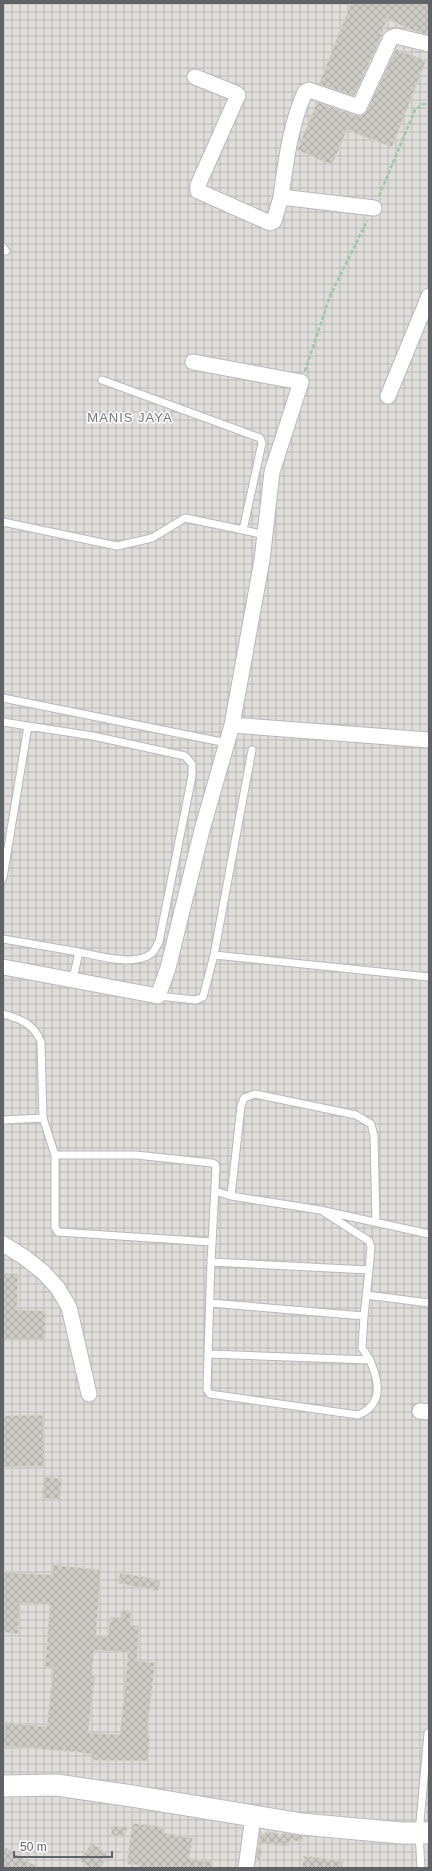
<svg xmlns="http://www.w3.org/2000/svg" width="432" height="1871" font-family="Arial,sans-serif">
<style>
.industrial{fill:url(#industrial-grid)}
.building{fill:url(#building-cross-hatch);stroke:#d6d1c6;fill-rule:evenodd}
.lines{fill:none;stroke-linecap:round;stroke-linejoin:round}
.lane-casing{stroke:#b5b8bc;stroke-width:9}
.street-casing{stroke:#b5b8bc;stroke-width:17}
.secondary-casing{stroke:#b6babf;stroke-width:23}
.path{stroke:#9cc7a9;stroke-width:2.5;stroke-dasharray:4 2;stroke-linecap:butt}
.lane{stroke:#fff;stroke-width:7}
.street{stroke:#fff;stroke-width:15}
.secondary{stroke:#fff;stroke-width:21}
.labels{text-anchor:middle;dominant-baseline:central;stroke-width:3;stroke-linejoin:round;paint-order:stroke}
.quarter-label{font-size:13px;letter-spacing:1px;fill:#70757a;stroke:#fff}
</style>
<defs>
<pattern id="industrial-grid" width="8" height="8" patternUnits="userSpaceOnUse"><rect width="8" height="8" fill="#e0deda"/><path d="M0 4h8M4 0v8" fill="none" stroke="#b9b8b5"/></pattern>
<pattern id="building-cross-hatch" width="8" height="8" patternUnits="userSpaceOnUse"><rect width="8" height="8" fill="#cccac5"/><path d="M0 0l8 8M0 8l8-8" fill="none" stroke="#a9a8a4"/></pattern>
</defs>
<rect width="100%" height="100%" fill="#f1efe8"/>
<path class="industrial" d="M3,3H429V1868H3Z"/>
<path class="building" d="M351,3H429V35L414,31L387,19L379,42L354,96L319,84Z
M396,49L426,61L392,147L347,130L332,165L297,150L317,102L356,116L365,114Z
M3,1273L18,1274L17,1310L46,1311L45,1340H3Z
M43,1415L45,1466L3,1467V1416Z
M44,1477L62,1479L60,1500L42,1498Z
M53,1565L101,1570L96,1635L107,1637L111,1617L121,1618V1610L131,1611L130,1625L139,1626L137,1661L155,1663L148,1723V1736H150L148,1761L91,1760V1754L77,1752L3,1746L5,1722L47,1727L53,1668L45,1667L50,1605L20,1603L18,1634L3,1632V1572L52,1575ZM94,1650L128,1653L120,1735L88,1733L95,1676H92Z
M120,1573L160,1580L158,1591L118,1583Z
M132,1823L163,1827V1833L193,1838L189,1858L213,1862V1868H139V1865L127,1864Z
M112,1826L129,1827L122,1837L111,1836Z
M265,1832L278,1833V1836H281L282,1833L303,1836L302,1842L290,1840L289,1846L258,1844L260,1834H265Z
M92,1843L109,1855L100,1868H90L79,1860Z
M3,1846L39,1868H3Z
M258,1847L262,1848L260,1861H256Z
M304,1856L343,1861L342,1868H302Z"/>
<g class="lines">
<g class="lane-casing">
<path id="lane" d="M3,247L6,251
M3,522L117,546L152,538L185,518L243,530L262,443L260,438L102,380
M243,530L265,535
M3,698L227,743
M3,722L28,726
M3,878L28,726L93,736L185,756L192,764V776L159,942C157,945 155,950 152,953C137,967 97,956 79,952
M3,939L79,952L73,979
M214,955L429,977
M158,996L196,1000L203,997L214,955L252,750
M3,1014C21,1019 34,1024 41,1042L43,1118L55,1155H136L212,1163L215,1164L216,1167L211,1262L369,1270L364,1316L210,1303
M3,1120L43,1118
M55,1155V1227L58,1232L212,1242
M215,1191L231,1196L320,1210L429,1234
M231,1196L241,1106L244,1098L255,1094L356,1115L371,1124L374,1136L376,1222
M324,1212L369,1241L371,1247L369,1270
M211,1262L208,1354L370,1360L362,1348L364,1316
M366,1295L429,1303
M208,1354L207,1390L210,1394L358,1415C384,1404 379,1382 370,1360
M421,1868L419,1833L428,1733"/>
</g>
<g class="street-casing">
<path id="street" d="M195,77L235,93L238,95L198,185V191L270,223L274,221L281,197
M374,208L281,197C286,161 290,126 305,92L309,90L359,107L391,38L396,36L429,44
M388,396L429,296
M232,725L429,740
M3,967L158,996L168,968L202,830L232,725L262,560L272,472L301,382L193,362
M3,1244L24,1257L43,1272L57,1287L69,1307L89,1394
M420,1411L429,1412
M246,1868L253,1817"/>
</g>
<g class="secondary-casing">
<path id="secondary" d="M3,1786L57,1785L132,1796L302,1824L401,1833H429"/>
</g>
<path class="path" d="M379,196L415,110L423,104H429
M305,371L330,296L367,221"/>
<use href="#lane" class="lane"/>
<use href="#street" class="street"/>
<use href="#secondary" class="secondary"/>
</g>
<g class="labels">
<g class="quarter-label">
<text x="130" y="417">MANIS JAYA</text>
</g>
</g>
<rect width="432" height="1871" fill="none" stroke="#5f6368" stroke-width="8"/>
<path d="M14 1851v6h98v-6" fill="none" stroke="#5f6368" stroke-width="2"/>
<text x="20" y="1851" font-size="12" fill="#5f6368" stroke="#ffffff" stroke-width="3" paint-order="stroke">50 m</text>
</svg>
